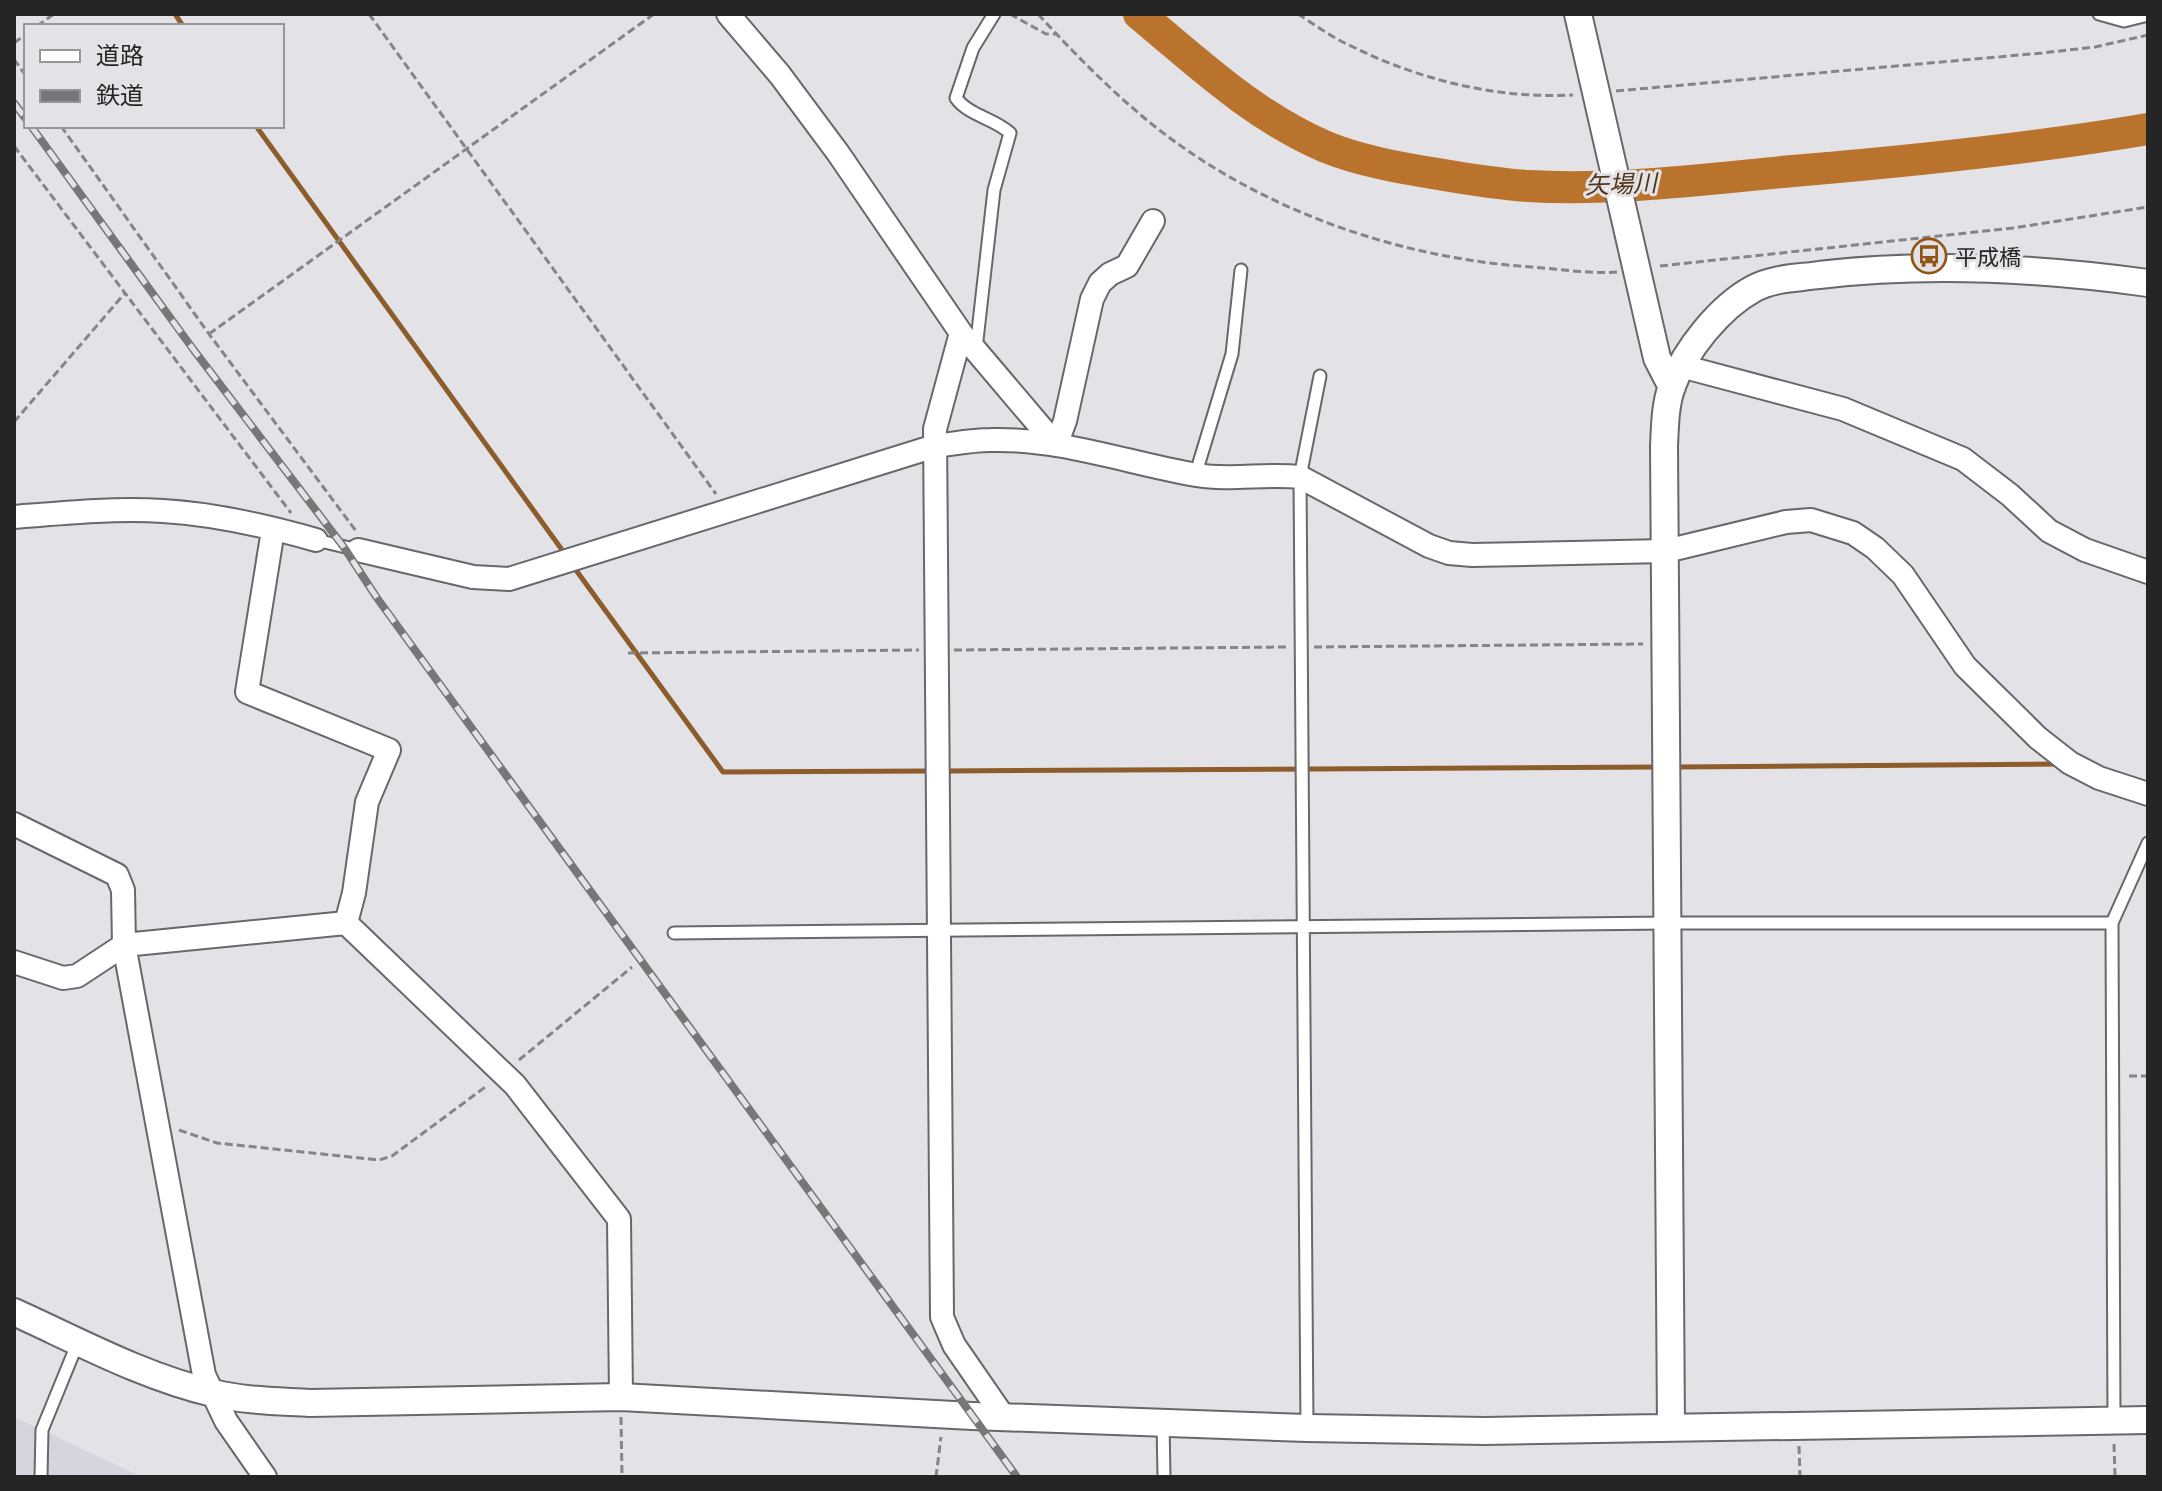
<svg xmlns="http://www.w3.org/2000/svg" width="2162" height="1491" font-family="Commissioner,'Noto Sans JP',sans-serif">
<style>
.built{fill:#d6d4df}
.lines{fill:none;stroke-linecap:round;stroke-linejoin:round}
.stream{stroke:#8d5c2b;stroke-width:5}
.river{stroke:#ba732d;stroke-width:32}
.service-casing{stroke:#68676b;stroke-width:15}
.minor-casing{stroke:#68676b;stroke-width:26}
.tertiary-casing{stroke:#68676b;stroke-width:30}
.path{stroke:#858487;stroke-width:3;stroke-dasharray:8 4;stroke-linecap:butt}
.service{stroke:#fff;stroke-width:11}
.minor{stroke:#fff;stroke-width:22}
.tertiary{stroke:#fff;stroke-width:26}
.rail-casing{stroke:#777779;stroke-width:8}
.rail{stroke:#e3e2e6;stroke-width:5;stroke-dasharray:15;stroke-linecap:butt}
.labels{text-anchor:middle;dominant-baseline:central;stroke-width:6;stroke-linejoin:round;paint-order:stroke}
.poi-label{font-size:22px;fill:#252526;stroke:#e3e2e6;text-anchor:start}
.water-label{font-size:24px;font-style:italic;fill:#513216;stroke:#e3e2e6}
</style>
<rect width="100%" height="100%" fill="#e3e2e6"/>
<path class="built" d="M14,1417L142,1477H14Z"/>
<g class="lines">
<path class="stream" d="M175,14L183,26
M256,126L565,554
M573,566L723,772L930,771
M1676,767L2058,764
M944,771L1658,767"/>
<path class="river" d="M1139,14C1198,63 1255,117 1326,147C1361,161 1400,168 1438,174C1467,179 1498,184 1528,186C1616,191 1706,179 1793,171C1912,161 2030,149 2148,129"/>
<g class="service-casing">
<path id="service" d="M2099,14L2124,21L2148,15
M976,349L994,190L1010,133C994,118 969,116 956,98L973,48L994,14
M1199,475V463L1232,354L1241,270
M316,540L358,550
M674,933L1669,923H2112
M2114,1420L2112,923L2148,843
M1163,1422L1164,1477
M1307,1428L1300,477L1320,376
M41,1477L42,1430L78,1342"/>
</g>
<g class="minor-casing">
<path id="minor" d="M728,14L780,75L838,153L961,333L1056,445
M961,333L935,429L942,1317L954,1345L1003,1416
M1681,366L1843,409L1963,459L2010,495L2049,531L2085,550L2148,572
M1056,445L1065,421L1092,299L1100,283L1110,274L1127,266L1153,221
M14,517C63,513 114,508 163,511C214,514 267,526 316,540
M358,550L473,577L509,579L935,446C953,444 971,440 990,440C1060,438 1128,463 1196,475C1231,481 1266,473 1300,477L1429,546L1449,553L1472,555L1666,551L1786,522L1811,520L1853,533L1875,548L1903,575L1965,666L2038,738L2070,763L2099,778L2148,794
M14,824L117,875L123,890L124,945L204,1375L226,1421L265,1477
M346,923L515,1085L619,1219L621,1397
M14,962L63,978L77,976L124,945L346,923L354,893L367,802L389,750L247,692L273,530"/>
</g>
<g class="tertiary-casing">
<path id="tertiary" d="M1578,14L1657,358L1672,387
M14,1312C78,1341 144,1377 213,1393C245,1401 278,1401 310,1403L621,1397L972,1416L1307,1428L1485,1431L2148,1420
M1671,1428L1664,446C1665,426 1665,405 1672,386C1685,350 1720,307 1753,289C1772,278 1798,278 1819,275C1928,262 2039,268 2148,283"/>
</g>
<path class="path" d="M369,14L716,494
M1010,14L1046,34H1057
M1038,14C1071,50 1104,84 1142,116C1249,206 1393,258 1532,267C1559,269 1589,274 1617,272
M1298,14C1315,25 1333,38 1351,46C1420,80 1496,99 1573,95
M37,26L54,14
M14,43L26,34
M14,59L26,76
M1616,91L2042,53L2095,47L2148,35
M61,126L209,334L356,531
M14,146L291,513
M1660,266L2013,228L2148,207
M209,334L654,14
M14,422L125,293
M1314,647L1643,644
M954,650L1287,647
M628,653L919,650
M519,1060L632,967
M2129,1076H2148
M179,1130L217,1143L379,1160L392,1156L488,1085
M621,1417L622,1477
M2114,1444L2115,1477
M1799,1446L1800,1477
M936,1477L941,1437"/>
<use href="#service" class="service"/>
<use href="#minor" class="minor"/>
<use href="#tertiary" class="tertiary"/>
<g class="rail-casing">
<path id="rail" d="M14,103L26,119
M31,126L193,349L343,546L377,598L1017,1477"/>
</g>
<use href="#rail" class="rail"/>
</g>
<defs>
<g id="bus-ring" transform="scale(1.8)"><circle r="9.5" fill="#e3e2e6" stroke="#915516" stroke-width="1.5"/><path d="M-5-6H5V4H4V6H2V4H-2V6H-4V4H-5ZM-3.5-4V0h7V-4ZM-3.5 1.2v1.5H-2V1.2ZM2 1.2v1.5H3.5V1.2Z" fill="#915516"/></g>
</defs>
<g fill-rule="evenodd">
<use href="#bus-ring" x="1929" y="256"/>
</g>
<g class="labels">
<g class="poi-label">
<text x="1955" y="256">平成橋</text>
</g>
<g class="water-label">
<text transform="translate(1621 183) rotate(-2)">矢場川</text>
</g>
</g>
<rect width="2162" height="1491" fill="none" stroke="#252526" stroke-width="32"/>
<rect x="24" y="24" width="260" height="104" fill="#e3e2e6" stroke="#979699" stroke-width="2"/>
<rect x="40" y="50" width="40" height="12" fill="#ffffff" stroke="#979699" stroke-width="2"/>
<text x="96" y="64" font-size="24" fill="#252526">道路</text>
<rect x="40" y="90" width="40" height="12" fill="#777779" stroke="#979699" stroke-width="2"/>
<text x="96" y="104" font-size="24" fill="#252526">鉄道</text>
</svg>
